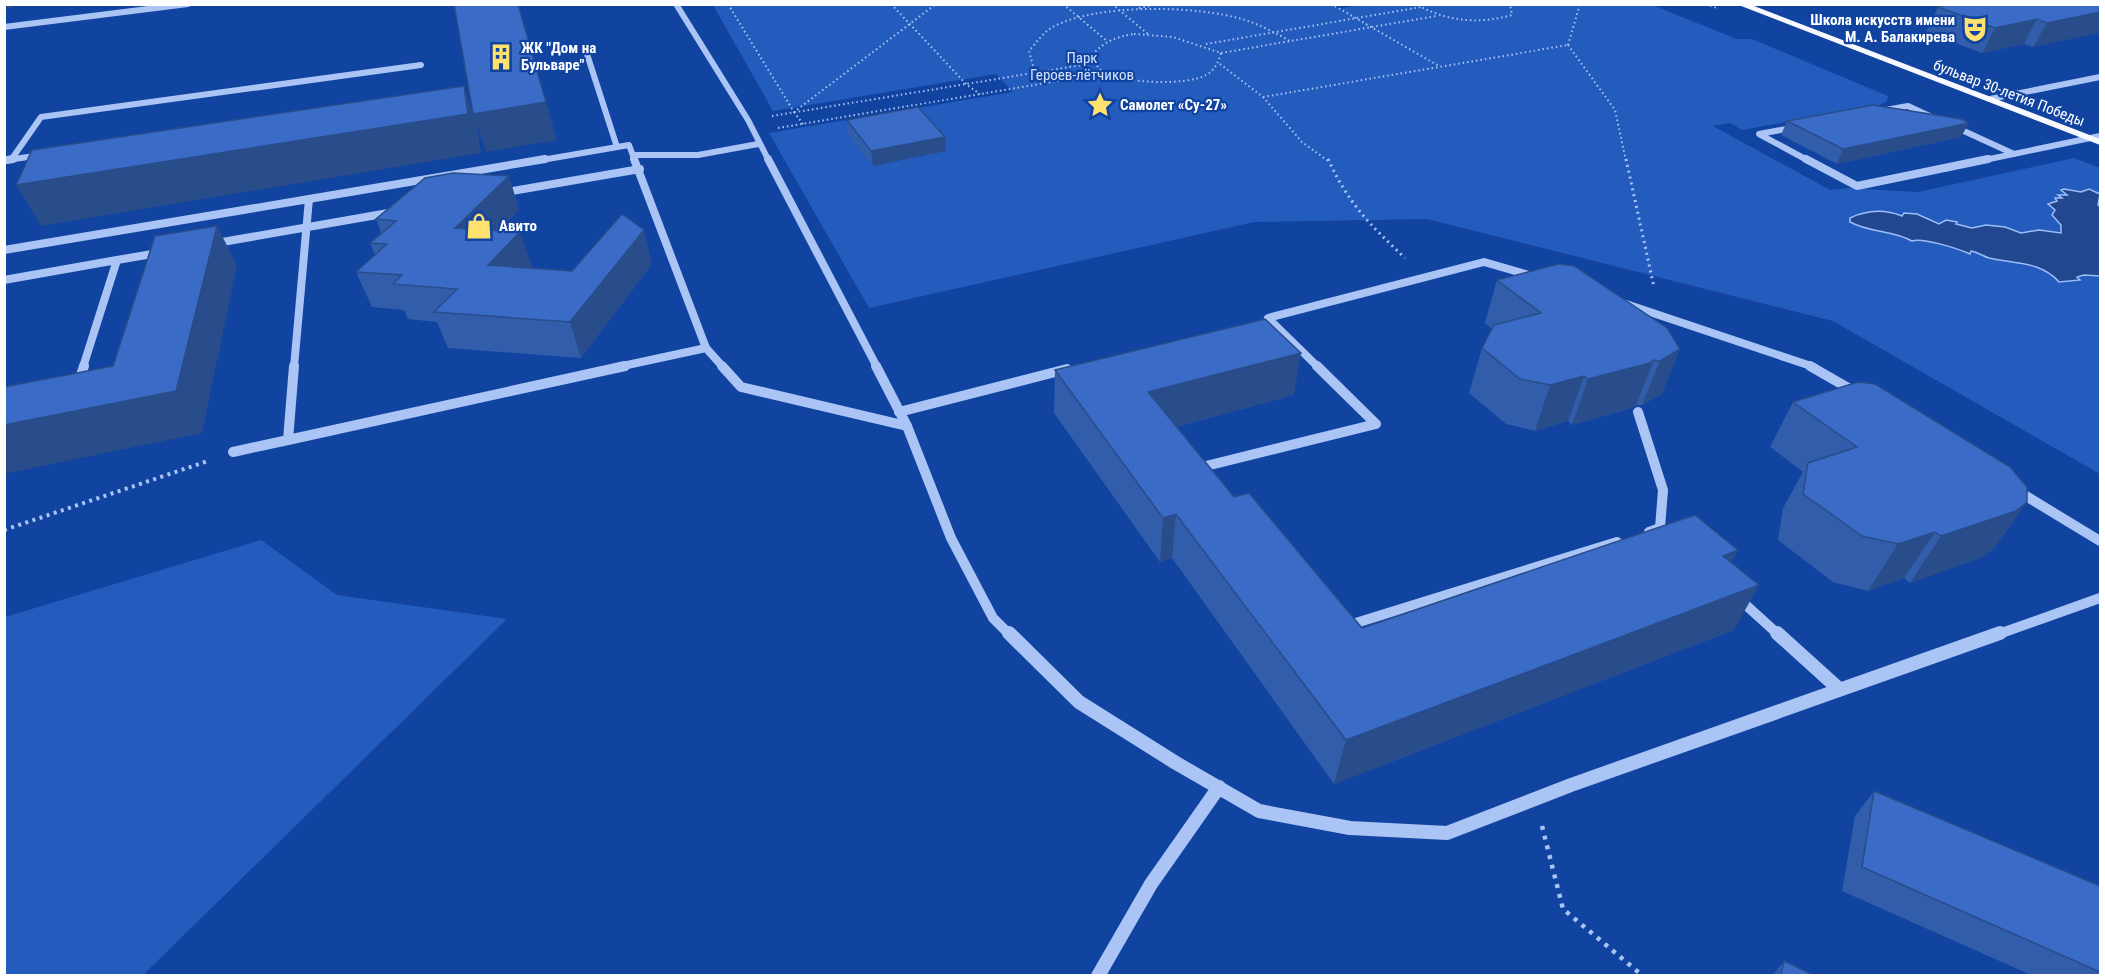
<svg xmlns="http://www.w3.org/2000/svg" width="2105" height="980" font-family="'Roboto Condensed',sans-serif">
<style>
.green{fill:#245cbe}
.water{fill:#22478e;stroke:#9bbef8;stroke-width:1.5}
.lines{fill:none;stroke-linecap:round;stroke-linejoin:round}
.path-far3{stroke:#a9c4f5;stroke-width:2;stroke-dasharray:1.5 3;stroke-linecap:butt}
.path-far2{stroke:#a9c4f5;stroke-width:3;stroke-dasharray:2 4;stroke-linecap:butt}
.path-far1{stroke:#a9c4f5;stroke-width:4;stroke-dasharray:3 4.5;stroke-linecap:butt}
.path{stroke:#a9c4f5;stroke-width:4.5;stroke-dasharray:4 6;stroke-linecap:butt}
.minor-far3{stroke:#a9c4f5;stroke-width:6}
.minor-far2{stroke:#a9c4f5;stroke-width:8}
.minor-far1{stroke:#a9c4f5;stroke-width:10}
.minor{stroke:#a9c4f5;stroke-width:14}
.major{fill:#f7f9ff;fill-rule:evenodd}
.wall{fill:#325dab}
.shaded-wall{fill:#294c8b}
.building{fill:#3a6cc7;stroke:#294c8b;stroke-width:1.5}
.labels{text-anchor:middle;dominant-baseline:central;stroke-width:4.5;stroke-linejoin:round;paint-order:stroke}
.far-poi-label{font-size:15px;font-weight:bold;fill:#fff;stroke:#1143a0;text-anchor:start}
.far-park-label{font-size:15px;fill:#d2e2fe;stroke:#1143a0}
.far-street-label{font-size:15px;fill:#fff;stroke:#1143a0}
</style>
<rect width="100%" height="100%" fill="#1143a0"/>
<path class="green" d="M1331,4L1339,9L1365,4L1652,5L1737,39H1752L1888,96L1887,101L1879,105L1742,130L1730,123L1713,126L1830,190L1848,188L1918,192L2074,158L2100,168V474L1833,321L1427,219L1254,222L869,308L769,133L1013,92L996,74L773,111L713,5Z
M261,540L337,595L507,619L143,975H5V617Z"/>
<path class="water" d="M2064,189L2081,192L2089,189L2100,194L2098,205L2100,207V276L2084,275L2077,277L2080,280L2059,282C2041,261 2014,264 1989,258C1983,256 1977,252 1971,251L1970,254C1959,249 1922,237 1912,241C1893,230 1870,233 1850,222V218C1867,210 1884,209 1902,216L1904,213L1917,214L1939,224L1946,220L1957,222L1956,224L1972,228L1986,225L2005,227L2021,233L2039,230L2061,233V225L2052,215L2055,210L2048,204L2057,201L2055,198H2062L2058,195H2067L2061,190Z"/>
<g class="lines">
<path class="path-far3" d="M728,4L794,112L936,4
M891,4L967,85L980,94
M1063,4L1107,41
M1112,4L1148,34
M1331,4L1439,66
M1421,4V7C1451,22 1480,24 1512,15L1510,4
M1706,4L1717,8
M1139,8L1159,4
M1134,34L1173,37L1221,53C1218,63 1215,70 1206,75C1187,86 1124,83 1105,73C1098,69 1094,62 1092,55C1105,41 1116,37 1134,34Z
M1206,44L1421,7
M1568,45L1615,110L1626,161
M1568,45L1580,4
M1221,53L1436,16
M1220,64L1263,97L1302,142L1328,161
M1046,83L1035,73L1029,51C1036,43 1042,34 1051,28C1094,3 1198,5 1245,20C1261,25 1275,33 1290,41
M1263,97L1568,45
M794,112L803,124
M772,116L1094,63
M778,128L1105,73"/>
<path class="path-far2" d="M1328,159C1348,203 1370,225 1405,258
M1626,159L1654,287"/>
<path class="path-far1" d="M4,530L208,461"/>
<path class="path" d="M1542,826L1563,909L1643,976"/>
<path class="minor-far3" d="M676,4L748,120L769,161
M4,27L188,4
M585,48L617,147
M1990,99L2100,77
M1880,111L1908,106L1936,119
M1953,126L2014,154
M1797,127L1759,134L1809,161
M635,155H698L758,144
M7,160L42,155
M11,160L41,117L421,65
M536,161L629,145L635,161
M1980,161L2100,136"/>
<path class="minor-far2" d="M634,159L706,348L723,367
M768,159L877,367
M1806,159L1857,186L1988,159
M7,160L13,159
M501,193L640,169
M309,199L545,159
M211,244L394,212
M4,250L309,199L294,367
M4,280L117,260
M1623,303L1814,367
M83,367L117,260L164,252
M618,367L706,348
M1318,367L1268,318L1484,262L1536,277"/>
<path class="minor-far1" d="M294,366L288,440L625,366
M722,366L741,387L907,426
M876,366L907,426L951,538L993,618L1010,635
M1810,366L1857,393
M78,384L84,366
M899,412L1067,369
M1638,412L1663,490L1660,528L1649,532
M233,452L288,440
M1207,472L1202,467L1376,424L1317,366
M2016,490L2100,541
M1737,597L1779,635
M1346,626L1617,542
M1996,635L2100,598"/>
<path class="minor" d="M1009,633L1079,702L1176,763L1259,811L1350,828L1447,833L1571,785L2000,633
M1777,633L1839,689
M1098,976L1151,884L1219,787"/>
<path class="major" d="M1736,4H1749L2100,139V145Z"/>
</g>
<path class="wall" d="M2100,4L2033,47L2024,44L1982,53L1926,32L1938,7Z
M847,120L946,151L873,166L848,134Z
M1787,121L1961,137L1837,164L1781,135Z
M509,176L519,210L498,231L532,267L530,268L572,271L652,264L581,358L448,348L437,322L408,319L404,310L372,307L356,272L375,255L370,243L381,233L376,219Z
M1497,280L1667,328L1662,394L1642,405H1636L1632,408L1572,425L1568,421L1535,431L1506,424L1469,393L1482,348L1492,329L1485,323Z
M1055,370L1294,395L1176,427L1234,497L1362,628L1732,563L1734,630L1334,784L1172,558L1160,562L1054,413Z
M1793,402L2027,502L1994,548L1983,557L1910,583L1904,578L1868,591L1833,582L1778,540L1783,508L1803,472L1770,447Z
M1874,791L2100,886V975H2031L1842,891L1855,816Z
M1784,961L1813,975H1773Z"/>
<path class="shaded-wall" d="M4,4H12V8L4,9Z
M2100,12V33L2033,47L2047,23Z
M2037,19L2024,44L1982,53L1995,28Z
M464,86L473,114L546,102L557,140L486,152L477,125L481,153L41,226L16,185Z
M1969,123L1961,137L1837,164L1843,149Z
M945,137L946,151L873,166L871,151Z
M509,176L519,210L467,262L455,228Z
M217,226L237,265L202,433L4,474V425L176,391Z
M644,230L652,264L581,358L570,322Z
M520,232L532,267L501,300L488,265Z
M1680,349L1662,394L1642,405L1660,361Z
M1301,353L1294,395L1146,435L1148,392Z
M1654,360L1636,405L1632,408L1572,425L1588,379Z
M1584,376L1568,421L1535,431L1550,385Z
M2027,502L1994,548L1983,557L1910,583L1941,536Z
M1176,514L1172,558L1160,562L1163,518Z
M1935,532L1904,578L1868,591L1898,544Z
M1738,550L1715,594L1723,556Z
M1759,585L1734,630L1334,784L1346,740Z"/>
<path class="building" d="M454,4H518L546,102L473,114Z
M1953,4H2100V12L2047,23L2037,19L1995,28L1938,7Z
M464,86L468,114L16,185L32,150Z
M1873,105L1961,119L1969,123L1843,149L1787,121Z
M918,107L945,137L871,151L847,120Z
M453,173L509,176L455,228L520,232L488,265L572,271L622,214L644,230L570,322L434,312L457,289L393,284L402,275L356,272L387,244L370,243L396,221L376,219L425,178Z
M217,226L176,391L4,425V387L113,366L155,236Z
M1559,264L1574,266L1667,328L1680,349L1660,361L1654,360L1650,363L1588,379L1584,376L1550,385L1520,379L1482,348L1494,325L1541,313L1497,280Z
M1265,319L1301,353L1148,392L1234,497L1249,493L1362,628L1695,515L1738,550L1723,556L1759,585L1346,740L1176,514L1163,518L1055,370Z
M1858,382L1875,384L2010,467L2027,487V502L2016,511L1941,536L1935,532L1898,544L1862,536L1803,494L1808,463L1857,447L1793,402Z
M1874,791L2100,886V972L1862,867Z
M1784,961L1813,975H1781Z"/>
<defs>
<g id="theatre-bare" transform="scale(2.07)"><path d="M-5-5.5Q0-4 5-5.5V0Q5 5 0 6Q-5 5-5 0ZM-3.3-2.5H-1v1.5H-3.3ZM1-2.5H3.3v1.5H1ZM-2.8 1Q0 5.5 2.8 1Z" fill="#ffe26d" stroke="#1143a0" stroke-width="2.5" paint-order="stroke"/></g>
<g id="building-bare" transform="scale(2.07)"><path d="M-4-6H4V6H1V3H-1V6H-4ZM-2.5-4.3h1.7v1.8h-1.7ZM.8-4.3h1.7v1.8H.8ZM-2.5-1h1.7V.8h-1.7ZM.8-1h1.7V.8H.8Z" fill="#ffe26d" stroke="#1143a0" stroke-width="2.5" paint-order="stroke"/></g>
<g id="sight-bare" transform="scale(2.07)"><path d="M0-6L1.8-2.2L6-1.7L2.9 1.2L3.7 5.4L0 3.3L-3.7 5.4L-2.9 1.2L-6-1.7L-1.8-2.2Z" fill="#ffe26d" stroke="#1143a0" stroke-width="2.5" paint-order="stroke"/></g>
<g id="shop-bare" transform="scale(2.07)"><path d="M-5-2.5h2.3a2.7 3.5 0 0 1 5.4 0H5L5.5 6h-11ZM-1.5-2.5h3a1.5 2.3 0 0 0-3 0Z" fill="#ffe26d" stroke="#1143a0" stroke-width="2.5" paint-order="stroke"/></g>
</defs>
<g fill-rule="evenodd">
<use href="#theatre-bare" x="1975" y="29"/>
<use href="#building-bare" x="501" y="57"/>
<use href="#sight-bare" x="1100" y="105"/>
<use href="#shop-bare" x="479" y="226"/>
</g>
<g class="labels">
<g class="far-poi-label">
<text x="1955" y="20" text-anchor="end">Школа искусств имени<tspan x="1955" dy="17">М. А. Балакирева</tspan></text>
<text x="521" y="48">ЖК "Дом на<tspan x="521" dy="17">Бульваре"</tspan></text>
<text x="1120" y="105">Самолет «Су-27»</text>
<text x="499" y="226">Авито</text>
</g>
<g class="far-park-label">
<text x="1082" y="58">Парк<tspan x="1082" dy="17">Героев-лётчиков</tspan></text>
</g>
<g class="far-street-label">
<text transform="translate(2009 93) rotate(21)">бульвар 30-летия Победы</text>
</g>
</g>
<rect width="2105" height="980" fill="none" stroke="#ffffff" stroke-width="12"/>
</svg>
